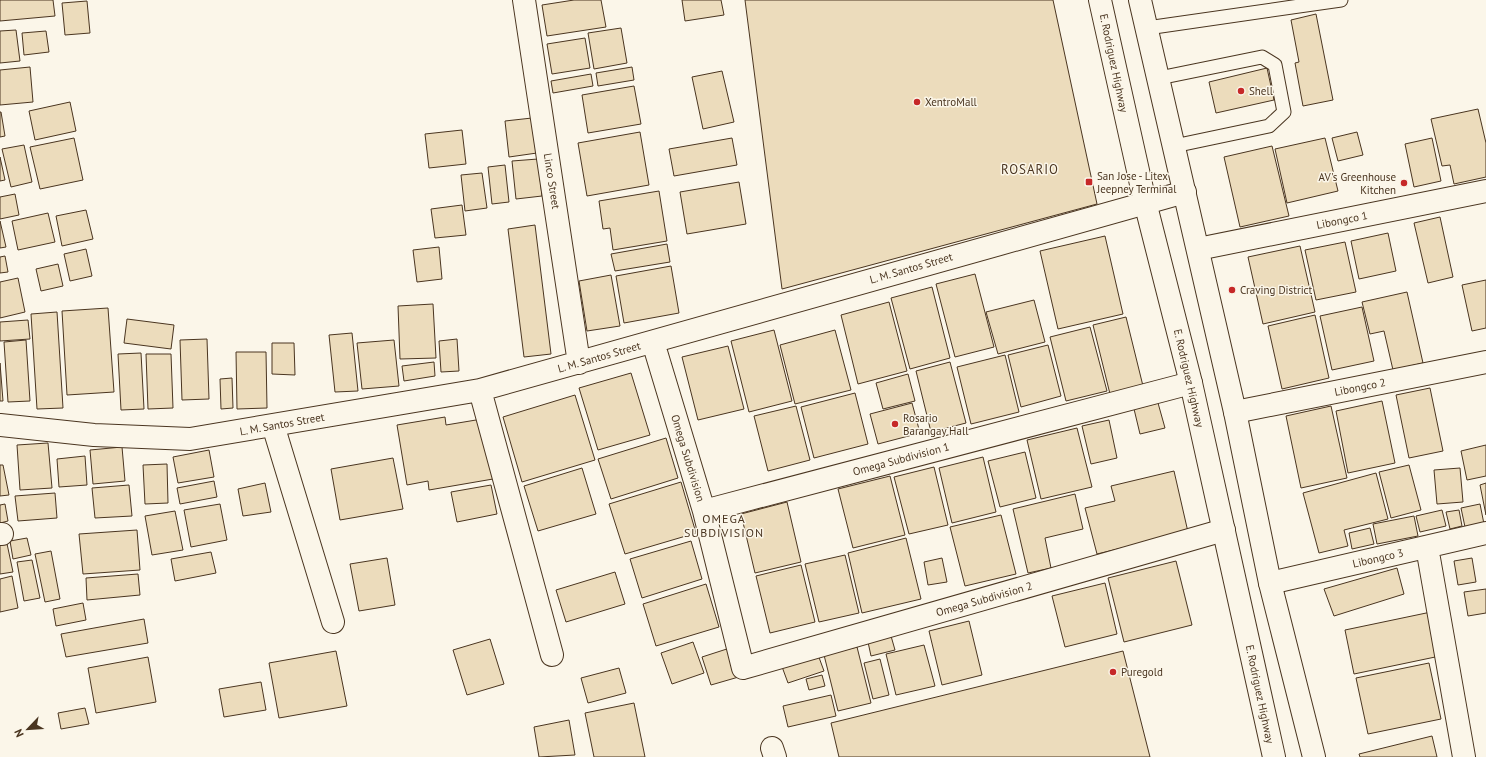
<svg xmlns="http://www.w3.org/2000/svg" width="1486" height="757" font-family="'PT Sans',sans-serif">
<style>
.building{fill:#ecdcbc;stroke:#4a3520}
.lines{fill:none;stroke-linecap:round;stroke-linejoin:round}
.service-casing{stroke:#4a3520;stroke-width:15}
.minor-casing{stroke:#4a3520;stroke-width:24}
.primary-casing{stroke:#4a3520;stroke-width:24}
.service{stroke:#fbf6e9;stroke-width:13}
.minor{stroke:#fbf6e9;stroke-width:22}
.primary{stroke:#fbf6e9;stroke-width:22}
.poi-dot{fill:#c62828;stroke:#fbf6e9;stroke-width:1.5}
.labels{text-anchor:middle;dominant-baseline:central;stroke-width:3;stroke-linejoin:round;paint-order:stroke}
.street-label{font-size:11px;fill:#4a3520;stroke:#fbf6e9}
.poi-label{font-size:11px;fill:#4a3520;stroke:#fbf6e9;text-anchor:start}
.neighbourhood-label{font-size:12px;letter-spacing:1px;fill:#4a3520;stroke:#fbf6e9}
.quarter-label{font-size:13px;letter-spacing:1px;fill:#4a3520;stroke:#fbf6e9}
</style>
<rect width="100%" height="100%" fill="#fbf6e9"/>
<path class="building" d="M0,0H53L55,16L0,21Z
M574,0H601L606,27L547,36L542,5Z
M682,0H721L724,15L685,21Z
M745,0H1053L1097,204L782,289Z
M87,1L90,33L65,35L62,3Z
M1316,14L1333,100L1303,106L1295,63L1299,62L1291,20Z
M621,28L627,63L594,69L588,33Z
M16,30L20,61L0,63V31Z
M46,31L49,52L24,55L22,33Z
M585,38L590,68L552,74L547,44Z
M30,67L33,102L0,105V70Z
M632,67L634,80L598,86L596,73Z
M1267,68L1274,100L1216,113L1209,82Z
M722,71L734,122L703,129L692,77Z
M591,74L593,86L553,93L551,81Z
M634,86L641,124L588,133L582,95Z
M70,102L76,131L35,140L29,111Z
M1478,109L1486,143V177L1454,184L1450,165L1442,166L1431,119Z
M1,112L5,136L0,137V112Z
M532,118L537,153L509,157L505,121Z
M462,130L466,164L429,168L425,134Z
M640,132L649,185L587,196L578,143Z
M1357,132L1363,155L1338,161L1332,138Z
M74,138L83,180L40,189L30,147Z
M732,138L737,165L674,176L669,149Z
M1325,138L1338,191L1287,203L1275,149Z
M1432,138L1441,181L1414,187L1405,144Z
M24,145L32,182L11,187L2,149Z
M1272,146L1289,216L1240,227L1224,157Z
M0,157L5,180L0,181Z
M538,159L542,196L516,199L512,161Z
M505,165L509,202L492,204L488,167Z
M482,173L487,208L465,211L461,175Z
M739,182L746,224L687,234L680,192Z
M659,191L667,241L613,250L610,228L603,229L599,201Z
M15,194L19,215L0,219V197Z
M462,205L466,235L435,238L431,209Z
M86,210L93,239L62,246L56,216Z
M48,213L55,242L18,250L12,221Z
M1440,217L1453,277L1428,283L1414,223Z
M0,221L6,247L0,248Z
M535,225L551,354L524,357L508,229Z
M1388,233L1396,271L1359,279L1351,241Z
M1105,236L1123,314L1058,329L1040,251Z
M1345,242L1356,292L1316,300L1305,250Z
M667,244L670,262L615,271L611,254Z
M1300,246L1315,312L1263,324L1248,257Z
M439,247L442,279L417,282L413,250Z
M86,249L92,276L70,281L64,254Z
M5,256L8,272L0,273V257Z
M58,264L63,286L41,291L36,269Z
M671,266L679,313L624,323L616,276Z
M975,274L994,347L955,357L936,284Z
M611,275L620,326L587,331L579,281Z
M18,278L25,312L0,318V282Z
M1486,280V328L1472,331L1462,285Z
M932,287L950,358L910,369L891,298Z
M1407,292L1423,363L1393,370L1384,331L1370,334L1362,302Z
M1034,300L1045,342L998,354L986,312Z
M889,302L907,371L858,384L841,315Z
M433,304L436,358L400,359L398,306Z
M1362,307L1374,361L1332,370L1320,316Z
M108,308L114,392L67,395L62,311Z
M57,312L63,408L37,409L31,314Z
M1315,315L1329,378L1282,389L1268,326Z
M1126,317L1143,386L1110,394L1093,325Z
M127,319L174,325L171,349L124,343Z
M28,320L30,339L0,341V322Z
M1090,327L1107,391L1066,401L1050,337Z
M774,330L792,401L749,412L731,341Z
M835,330L851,390L795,404L780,345Z
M352,333L358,391L335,392L329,335Z
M207,339L209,399L182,400L180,340Z
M457,339L459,371L441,372L439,341Z
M26,340L30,401L8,402L4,342Z
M394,340L399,386L362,389L357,343Z
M272,343H294L295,375L272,374Z
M1048,345L1061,396L1021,407L1008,355Z
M728,346L744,409L698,420L682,357Z
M236,352H266L267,408L237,409Z
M141,353L144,409L121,410L118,354Z
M146,354H171L173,408L148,409Z
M1005,355L1019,412L971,424L957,367Z
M434,362L435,376L404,381L402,366Z
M950,362L966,423L931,432L916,371Z
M0,363L3,401H0Z
M631,373L650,435L598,450L579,388Z
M908,374L915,401L883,409L876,383Z
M232,378L233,408L221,409L220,379Z
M1430,388L1443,451L1409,458L1396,395Z
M855,393L868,444L814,458L801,407Z
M575,395L595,460L522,482L503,417Z
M1382,401L1395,463L1348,473L1336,411Z
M912,403L920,433L878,444L870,414Z
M1158,403L1165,428L1140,434L1134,409Z
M796,406L810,460L768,471L754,416Z
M1331,406L1347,478L1301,488L1286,416Z
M445,417L446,425L482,419L493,479L429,490L428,481L407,485L397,425Z
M1109,420L1117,458L1091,464L1082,426Z
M1077,428L1092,487L1041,499L1027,440Z
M666,438L678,478L611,499L598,459Z
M48,443L52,488L20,490L17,445Z
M1486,445V476L1467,480L1461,451Z
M122,447L125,481L93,484L90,450Z
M209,450L214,477L178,483L173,457Z
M1025,452L1036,498L1000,507L988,461Z
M85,456L87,485L59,487L57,459Z
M983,457L996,512L952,523L939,468Z
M393,458L403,509L340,520L331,469Z
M167,464L168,503L145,504L143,465Z
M0,465H3L9,495L0,496Z
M1409,465L1421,510L1391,518L1379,472Z
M934,467L948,525L909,534L894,477Z
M582,468L596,514L538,531L524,486Z
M1460,468L1463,502L1437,504L1434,470Z
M1174,471L1188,532L1097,554L1085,508L1115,501L1111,486Z
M1376,473L1388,519L1344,530L1348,546L1319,553L1303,493Z
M890,476L905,535L853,548L838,489Z
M214,481L217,497L180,504L177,488Z
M681,482L696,533L625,554L609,504Z
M265,483L271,512L243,516L238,489Z
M1486,483V515L1480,485Z
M129,485L132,516L95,518L92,488Z
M491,485L497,514L457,522L451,492Z
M55,493L57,518L18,521L15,496Z
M1075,494L1083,529L1045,538L1051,568L1028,573L1013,509Z
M787,502L801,562L755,573L741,514Z
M5,504L8,521L0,523V505Z
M220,504L227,540L191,547L184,510Z
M1480,504L1484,524L1465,527L1461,508Z
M1442,510L1446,526L1420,532L1416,516Z
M1459,510L1462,526L1450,529L1446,512Z
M175,511L183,550L152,555L145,516Z
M1001,515L1016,574L965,586L950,527Z
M1414,516L1418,536L1377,544L1373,524Z
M1370,528L1374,544L1352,549L1349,533Z
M137,530L140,570L83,574L79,534Z
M27,538L31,555L13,559L10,541Z
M906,538L921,599L862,613L848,553Z
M6,539L13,572L0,574V540Z
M691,541L702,579L642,598L630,559Z
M51,551L60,599L45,602L35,554Z
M211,552L216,573L175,581L171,559Z
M845,555L859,613L819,622L805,564Z
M387,558L395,605L359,611L350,564Z
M942,558L947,582L928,585L924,562Z
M1472,558L1476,582L1458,585L1454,561Z
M32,560L40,598L24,601L17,562Z
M1176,561L1192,625L1124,642L1108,578Z
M801,565L815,622L770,633L756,576Z
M1397,568L1404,594L1334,616L1324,589Z
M615,572L625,604L566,622L556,590Z
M138,574L140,595L87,600L86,578Z
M12,576L18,608L0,612V579Z
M1105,583L1117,634L1065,647L1052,596Z
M706,584L719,627L656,646L643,604Z
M1486,589V613L1468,616L1464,592Z
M83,603L86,620L56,626L53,609Z
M1431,612L1440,656L1354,674L1345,630Z
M144,619L148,643L66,657L61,634Z
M969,621L982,675L942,685L929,631Z
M891,636L895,650L871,656L868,642Z
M490,639L504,684L467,695L453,650Z
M693,642L704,673L672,684L661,653Z
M924,645L935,686L896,695L886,654Z
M733,647L742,676L711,685L702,657Z
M857,647L871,703L838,711L824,655Z
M336,651L347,706L279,718L269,663Z
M1123,651L1150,757H839L831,723Z
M817,652L824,671L788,683L781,664Z
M148,657L156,702L96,713L88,668Z
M880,659L889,695L873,699L864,663Z
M1429,663L1441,719L1368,734L1356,678Z
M619,668L626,693L588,703L581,678Z
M822,675L825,686L809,690L806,679Z
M261,682L266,710L224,717L219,689Z
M831,695L836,716L788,727L783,706Z
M634,703L645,757H594L585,713Z
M85,708L89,724L61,729L58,713Z
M569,720L575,755L539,757L534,727Z
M1432,736L1437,757H1360L1359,754Z"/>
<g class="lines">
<g class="service-casing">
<path id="service" d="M1147,28L1341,0
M1159,78L1262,57L1275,65L1284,112L1269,126L1174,146"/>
</g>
<g class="minor-casing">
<path id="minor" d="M524,0L579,363
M1198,249L1486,191
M653,342L704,511L743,668L1224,530
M480,390L552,655
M1235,412L1486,362
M0,425L94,435L190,439L480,390L1185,192
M273,425L333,622
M704,511L1191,383
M0,534H2
M1427,547L1464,757
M1270,583L1486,533
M772,748L775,757"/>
</g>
<g class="primary-casing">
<path id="primary" d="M1100,0L1145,202L1191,383L1274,757
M1140,0L1235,412L1270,583L1314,757"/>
</g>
<use href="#service" class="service"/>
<use href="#minor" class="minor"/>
<use href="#primary" class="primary"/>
</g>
<g class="poi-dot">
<circle cx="1241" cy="91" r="4"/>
<circle cx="917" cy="102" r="4"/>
<rect x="1085" y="178" width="8" height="8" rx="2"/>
<circle cx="1404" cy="183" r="4"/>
<circle cx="1232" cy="290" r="4"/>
<circle cx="895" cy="424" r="4"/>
<circle cx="1113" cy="672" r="4"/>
</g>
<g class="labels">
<g class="street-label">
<text transform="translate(1114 63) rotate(78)">E. Rodriguez Highway</text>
<text transform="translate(552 181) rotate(81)">Linco Street</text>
<text transform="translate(1342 220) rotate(-11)">Libongco 1</text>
<text transform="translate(911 268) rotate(-16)">L. M. Santos Street</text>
<text transform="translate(599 357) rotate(-16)">L. M. Santos Street</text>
<text transform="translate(1189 378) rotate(77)">E. Rodriguez Highway</text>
<text transform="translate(1360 387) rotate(-11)">Libongco 2</text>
<text transform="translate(282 424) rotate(-10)">L. M. Santos Street</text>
<text transform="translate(688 458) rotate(73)">Omega Subdivision</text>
<text transform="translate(901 459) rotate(-15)">Omega Subdivision 1</text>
<text transform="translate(1378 558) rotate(-13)">Libongco 3</text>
<text transform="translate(984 599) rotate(-16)">Omega Subdivision 2</text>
<text transform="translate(1260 694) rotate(78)">E. Rodriguez Highway</text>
</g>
<g class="poi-label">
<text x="1249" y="91">Shell</text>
<text x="925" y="102">XentroMall</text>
<text x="1097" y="176">San Jose - Litex<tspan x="1097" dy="13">Jeepney Terminal</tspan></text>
<text x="1396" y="177" text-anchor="end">AV's Greenhouse<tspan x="1396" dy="13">Kitchen</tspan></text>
<text x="1240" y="290">Craving District</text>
<text x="903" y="418">Rosario<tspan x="903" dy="13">Barangay Hall</tspan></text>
<text x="1121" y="672">Puregold</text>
</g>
<g class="neighbourhood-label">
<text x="724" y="518">OMEGA<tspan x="724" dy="14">SUBDIVISION</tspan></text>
</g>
<g class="quarter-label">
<text x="1030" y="169">ROSARIO</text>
</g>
</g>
<g transform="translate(28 729) rotate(245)" stroke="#fbf6e9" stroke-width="3" paint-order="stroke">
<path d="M0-3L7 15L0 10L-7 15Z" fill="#4a3520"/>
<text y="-6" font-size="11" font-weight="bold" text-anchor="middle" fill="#4a3520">N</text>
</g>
</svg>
